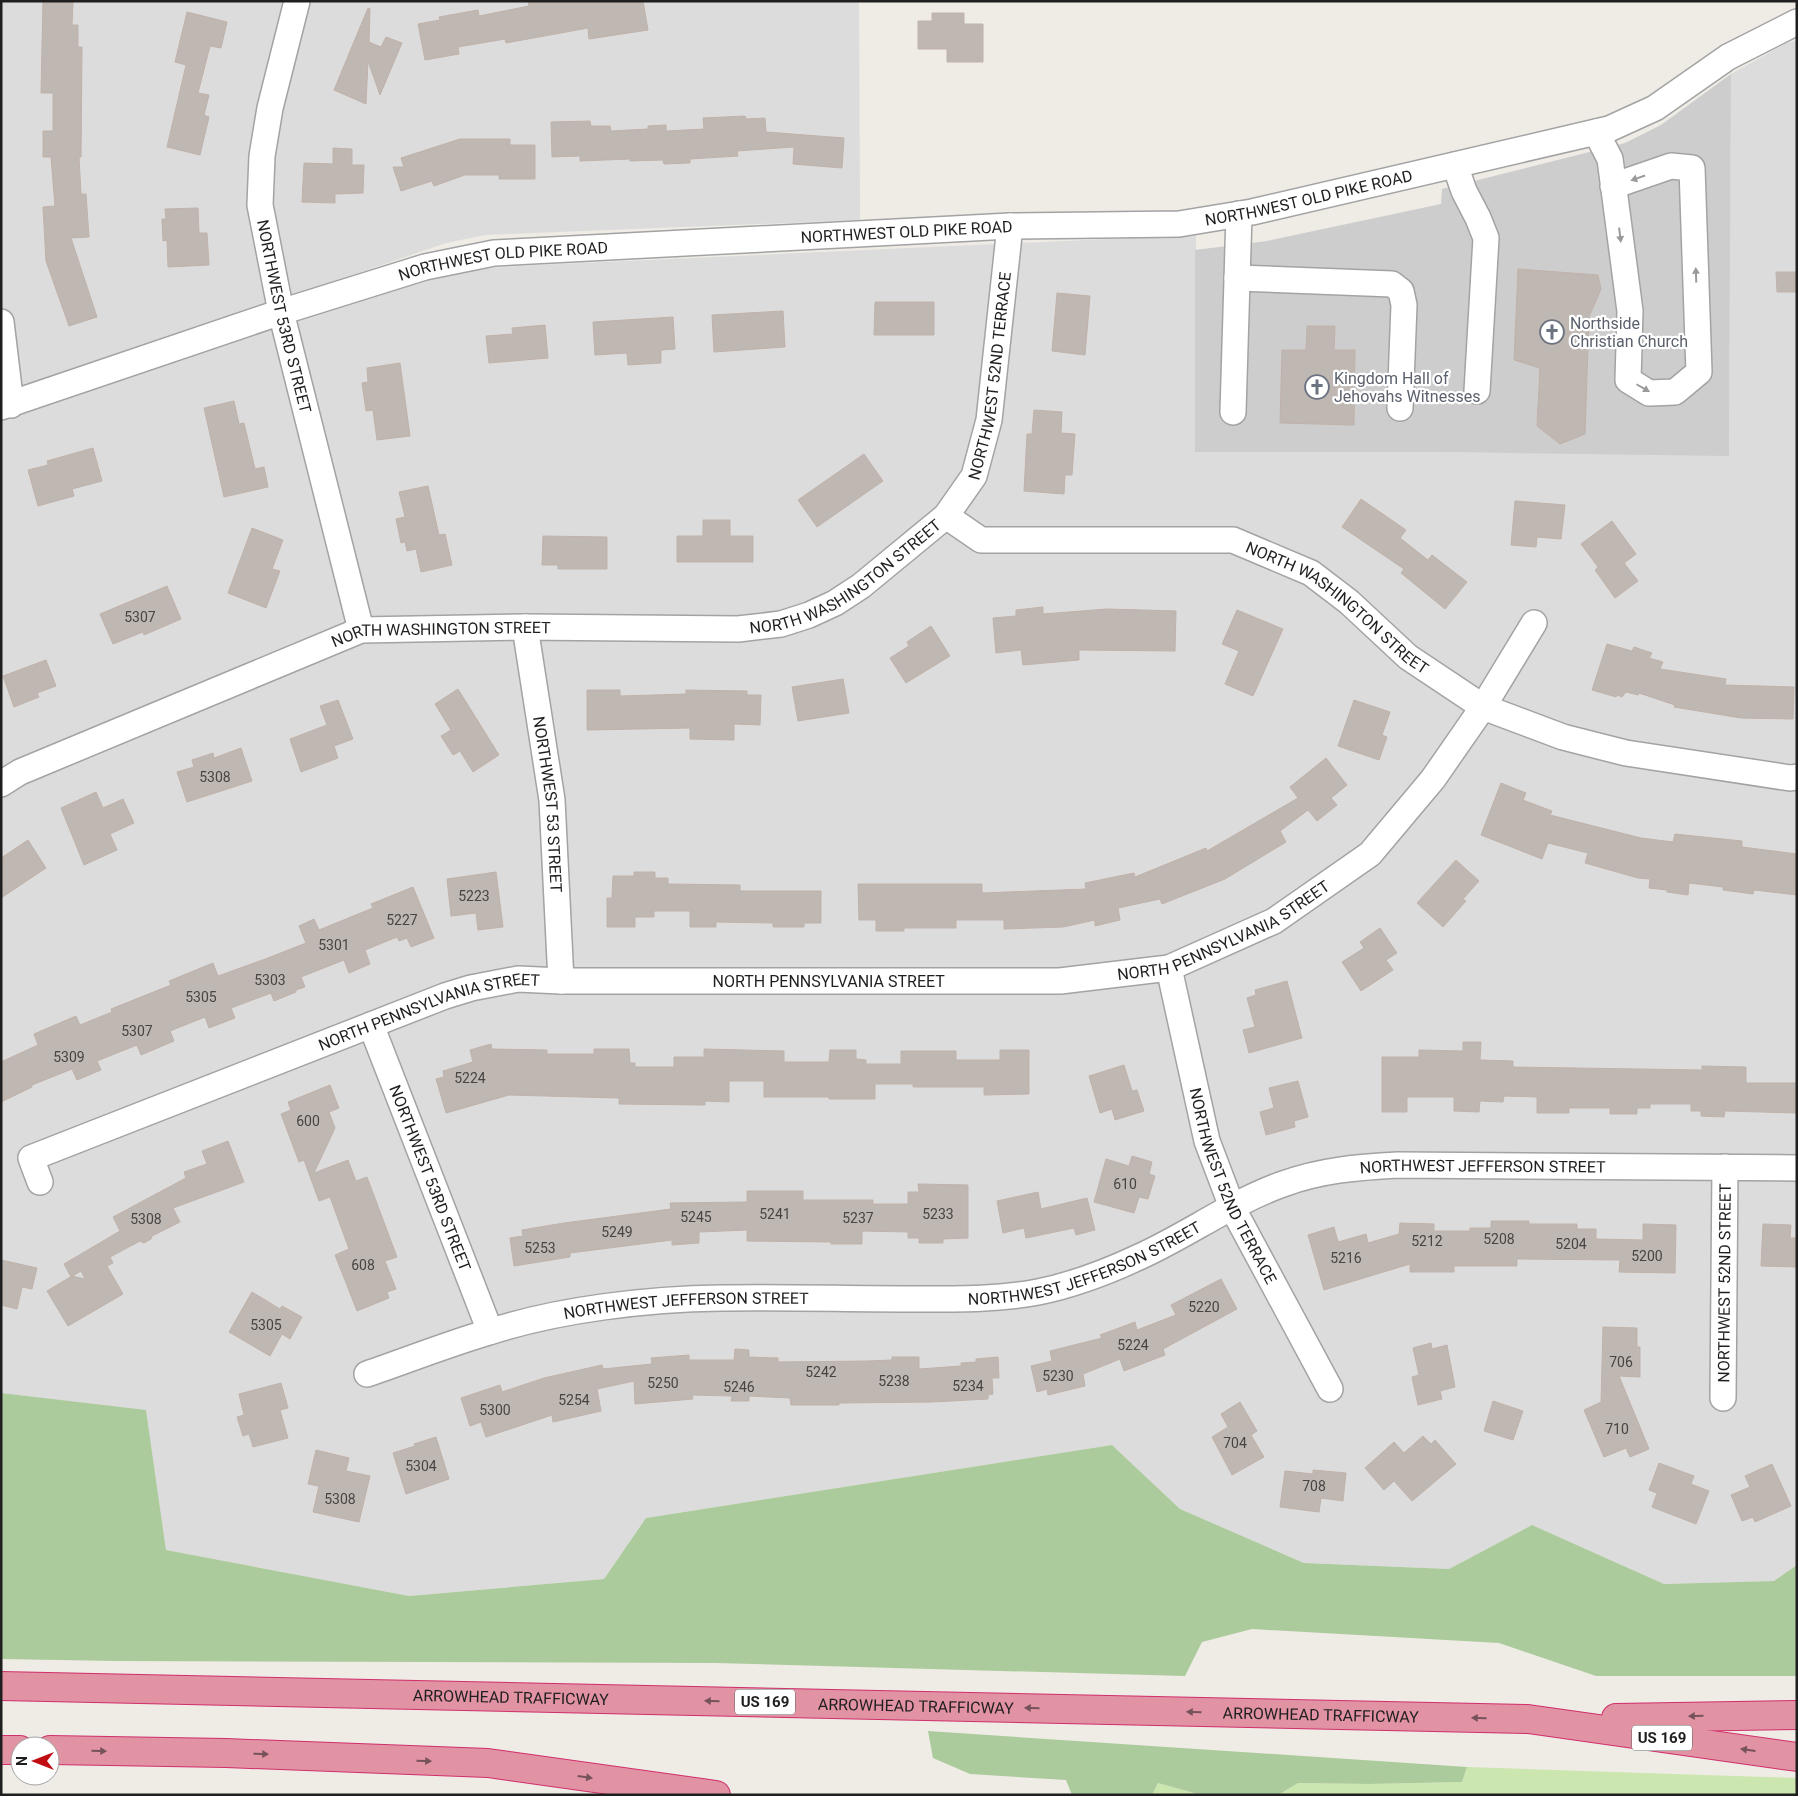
<svg xmlns="http://www.w3.org/2000/svg" width="1798" height="1796" font-family="Roboto,sans-serif">
<style>
.residential{fill:#dddcdc}
.religious{fill:#cdcdcd}
.grass{fill:#cbe6ae}
.forest{fill:#accb9d}
.building{fill:#bfb7b2;stroke:#c0b2a9}
.lines{fill:none;stroke-linecap:round;stroke-linejoin:round}
.minor-casing{stroke:#a3a3a3;stroke-width:28}
.highway-casing{stroke:#d02f6b;stroke-width:30}
.minor{stroke:#fff;stroke-width:25}
.highway{stroke:#e192a3;stroke-width:28}
.oneway{fill:#9a9a9a}
.oneway2{fill:#76535a}
.labels{text-anchor:middle;dominant-baseline:central;stroke-width:4.5;stroke-linejoin:round;paint-order:stroke}
.number-label{font-size:14px;fill:#474544}
.shield{fill:#fff;stroke:#626262;stroke-width:1}
.shield-label{font-size:15px;font-weight:bold;fill:#1f1f1f}
.street-label{font-size:16px;fill:#1f1f1f;stroke:#fff}
.worship-label{font-size:16px;fill:#5b616d;stroke:#fff;text-anchor:start}
</style>
<rect width="100%" height="100%" fill="#efebe5"/>
<path class="residential" d="M1,1H859L860,220L485,235L446,243L1,395Z
M1797,40V1565L1774,1581L1664,1584L1532,1525L1449,1569L1304,1563L1180,1509L1112,1445L646,1518L604,1579L409,1596L166,1550L146,1411L1,1393V421L195,354L424,280L468,270L516,266L1196,235L1195,452H1442L1729,455L1731,74L1785,44Z"/>
<path class="religious" d="M1731,74L1729,456L1442,452H1195V250L1267,241L1441,204L1442,189L1625,143L1661,125Z"/>
<path class="grass" d="M1467,1767L1797,1778V1795H1278L1298,1783L1369,1784L1462,1782Z
M1158,1783L1201,1795H1152Z"/>
<path class="forest" d="M1,1393L146,1410L166,1550L409,1596L604,1579L646,1518L1112,1445L1180,1509L1304,1563L1449,1569L1532,1525L1664,1584L1774,1581L1797,1565V1676H1596L1499,1643L1252,1629L1202,1642L1185,1676L715,1663L115,1661L1,1659Z
M928,1731L1467,1767L1462,1782L1369,1784L1298,1783L1278,1795H1201L1158,1783L1152,1795H1072L1066,1780L970,1774L933,1758Z"/>
<path class="building" d="M43,1H73L72,25H78V47H82L81,157H79L81,194H86L89,237L71,238L97,317L69,326L46,261L43,207L55,206L51,157H43V131H53V93H41Z
M528,1H643L648,30L589,39L588,28L506,43L505,39L458,47L459,54L425,60L418,24L440,20L439,17L478,10L479,16L529,6Z
M368,8L370,9L369,42L381,47L386,37L402,43L380,95L368,61L366,104L334,90Z
M187,12L227,22L221,48L210,46L198,93L209,95L204,115L209,117L200,155L167,147L186,65L175,62Z
M932,13H964V24H983V62H947V49H918V21H932Z
M745,116L746,119L765,118L766,132L844,138L842,168L793,164L794,147L737,151L738,156L690,159V163L664,164L663,160L630,161V159L580,161V156L552,157L551,122L590,121L591,126H610L611,131L648,129V126L666,125V131L704,129L703,118Z
M460,139H510V145H535V179H499V175H465L434,186L432,181L401,191L393,167H404L401,158Z
M333,148L352,149V165H364L363,193L335,194V203L302,202L304,163L333,164Z
M198,208L199,233H207L209,265L168,267L167,240L163,241L162,219H166L165,209Z
M1518,269L1598,275L1601,289L1589,317L1585,434L1560,444L1537,426L1540,368L1514,360Z
M1776,272H1797V292H1777Z
M1057,293L1090,296L1085,355L1052,351Z
M875,302H934V335H874Z
M783,311L785,347L714,352L712,315Z
M673,317L675,349L661,350V363L628,365L627,353L595,355L593,322Z
M545,325L548,358L489,363L486,336L513,334L512,328Z
M1307,326H1335L1334,350H1355L1354,425L1280,423L1282,350H1306Z
M400,363L410,436L377,440L373,410L366,411L362,383L368,382L367,368Z
M234,401L239,424L244,423L255,469L264,467L268,487L224,497L204,408Z
M1034,410L1062,412L1061,433L1075,434L1072,475H1065L1064,494L1024,491L1027,434H1032Z
M93,448L102,481L72,489L74,496L38,506L28,470L48,465L47,461Z
M864,454L883,481L817,527L798,500Z
M428,486L439,535L445,534L452,565L421,572L416,549L407,551L405,542L401,543L396,519L405,517L399,492Z
M1361,499L1406,530L1400,538L1428,560L1432,555L1467,582L1445,609L1401,573L1404,569L1342,527Z
M1515,501L1565,505L1561,539L1537,537L1536,547L1511,545Z
M703,520H730V536H753V562H677V536H703Z
M1612,521L1636,554L1624,563L1638,581L1615,598L1595,570L1598,567L1581,544Z
M252,528L283,540L272,569L280,571L266,608L228,593Z
M543,536L607,537V569H558V565H542Z
M167,586L181,619L144,635L143,632L113,644L100,614Z
M1043,607V614L1107,609L1176,611L1175,651L1079,650V660L1023,665L1021,650L996,653L993,618L1016,616V610Z
M1237,610L1283,629L1253,696L1225,684L1239,651L1222,644Z
M931,626L950,656L906,683L890,658L909,646L907,642Z
M1607,644L1632,651L1634,647L1652,653L1649,658L1663,662L1660,669L1726,679L1725,685L1794,687L1793,719L1741,718L1674,707L1675,705L1639,693L1638,695L1626,692L1622,697L1617,695L1616,697L1592,690Z
M46,660L56,686L37,693L39,697L14,707L3,676Z
M843,679L849,713L798,721L792,687Z
M458,689L499,755L473,772L460,751L453,755L441,736L451,730L435,704Z
M587,690H620V696L686,694V690L747,691V695H761L760,725L734,724V740L690,739V728L587,730Z
M338,700L353,739L334,746L338,758L301,772L290,739L327,725L320,706Z
M1354,700L1390,712L1382,735L1387,737L1379,760L1338,746Z
M241,748L252,781L187,802L177,772L194,767L192,760L213,753L214,758Z
M1326,758L1347,785L1331,798L1337,805L1317,821L1308,810L1280,831L1286,842L1225,879L1162,904L1160,899L1118,908L1120,920L1095,926V920L1063,927L1004,929V920H956V928H904V931H876V920H859L858,884H982V893L1086,889L1085,883L1134,873L1135,877L1206,848L1207,851L1298,798L1290,787Z
M1501,783L1526,793L1523,800L1552,811L1550,815L1641,838L1673,842L1675,834L1742,841V847L1797,854V895L1754,890L1753,894L1723,890V887L1689,883L1688,895L1667,892V890L1649,888L1650,879L1638,878L1585,863L1588,853L1548,843L1542,859L1481,835Z
M96,792L103,808L123,799L134,823L110,834L117,850L84,865L61,808Z
M28,840L46,868L1,898V858Z
M1456,860L1479,881L1463,899L1466,901L1443,927L1417,903Z
M496,872L503,927L478,930L476,913L451,916L447,879Z
M634,872H655V878H668V884L740,885V891H821V923H804V927H773V923L716,922V927H690V911H654V917H635V927H607V898H612L613,876H634Z
M413,887L434,938L411,947L407,938L399,941L397,937L365,950L370,964L349,973L344,960L301,977L305,987L296,990V992L274,1001L271,993L231,1008L235,1018L209,1028L205,1017L170,1031L174,1041L141,1055L137,1045L97,1061L101,1070L77,1080L72,1069L32,1085V1087L1,1102V1062L38,1045L34,1034L76,1016L80,1025L112,1012L111,1009L171,985L169,981L213,963L218,976L268,958L306,943L299,926L314,919L319,930L373,908L371,904Z
M1380,928L1397,953L1386,960L1393,970L1361,991L1342,962L1364,948L1360,942Z
M1287,981L1302,1038L1249,1053L1243,1030L1255,1027L1247,998L1256,995L1255,990Z
M1463,1042H1481L1480,1060L1513,1061V1067L1702,1070V1066L1746,1067V1083H1797V1113L1725,1111L1724,1117L1701,1116V1111H1691V1104H1650V1108H1637V1114H1610V1108H1569V1113H1537V1097L1504,1096L1503,1102L1480,1101L1479,1112L1454,1111V1097H1407V1112H1382V1057H1419V1050L1463,1051Z
M491,1044L492,1049L547,1050V1054H594V1049H629L630,1063H635V1067H674V1057H704V1049L784,1051V1062H829L830,1050H856V1059L866,1060V1064H901V1051H956V1060H1000V1050H1029V1094L984,1095V1087H913V1084H875V1099H829V1097H764V1081H729V1102L705,1101V1105L619,1104V1098L509,1095L446,1113L436,1079L444,1077L443,1071L473,1062L470,1050Z
M1124,1065L1132,1091L1137,1090L1144,1111L1115,1120L1112,1109L1100,1113L1089,1076Z
M1298,1081L1308,1117L1294,1121L1295,1127L1266,1135L1260,1112L1274,1108L1269,1088Z
M330,1085L339,1108L329,1112L335,1128L314,1173L348,1160L356,1181L367,1177L397,1257L385,1261L396,1289L387,1292L389,1298L357,1311L335,1255L349,1249L330,1197L319,1201L304,1160L299,1162L281,1114L291,1110L288,1102Z
M228,1141L244,1182L173,1208L180,1222L152,1236L151,1239L144,1243L140,1241L110,1257L113,1263L107,1266L123,1294L68,1326L47,1291L72,1276L85,1279L81,1271L71,1277L64,1264L120,1231L113,1217L186,1178L184,1172L207,1164L202,1151Z
M1132,1156L1152,1162L1149,1174L1155,1176L1148,1199L1139,1197L1134,1213L1094,1202L1106,1159L1129,1166Z
M918,1184L968,1185V1238L943,1239V1243H919V1238H908V1232L862,1231V1244H831V1242L747,1241V1230L699,1232V1243L672,1245V1240L570,1253V1257L514,1266L510,1238L523,1236L522,1230L564,1223L671,1209L670,1203L747,1202V1191H803V1200H873V1204H908V1192H919Z
M1038,1192L1041,1209L1087,1198L1095,1230L1076,1235L1074,1228L1026,1238L1024,1228L1003,1233L997,1201Z
M1491,1221H1529V1224H1577V1229H1596V1239L1643,1240V1224L1676,1225L1675,1273L1619,1272L1620,1260L1517,1259V1266H1454V1272H1410V1264L1324,1290L1308,1235L1334,1227L1338,1242L1366,1234L1368,1243L1399,1234L1400,1223L1434,1224V1231H1470V1228H1491Z
M1763,1224L1791,1225L1790,1238H1797V1267L1761,1266Z
M1,1260L37,1268L32,1289L22,1287L17,1309L1,1305Z
M1221,1279L1237,1309L1163,1349L1165,1355L1124,1371L1120,1359L1083,1374L1085,1386L1048,1395L1047,1389L1037,1392L1031,1366L1052,1361L1050,1351L1102,1338L1100,1335L1135,1322L1137,1330L1176,1315L1171,1305Z
M252,1292L280,1309L282,1306L302,1317L290,1339L282,1334L270,1356L229,1332Z
M1603,1327L1637,1328V1347H1640V1377L1619,1376L1649,1449L1630,1457L1626,1448L1604,1457L1584,1410L1601,1402Z
M1431,1343L1432,1349L1447,1345L1455,1387L1440,1391L1442,1399L1418,1405L1412,1377L1419,1375L1413,1348Z
M735,1349L749,1350V1357L778,1358V1362L868,1361L892,1360V1357H919V1369L961,1366V1363L976,1362V1359L998,1357L999,1378H992L993,1394L988,1395V1399L932,1402L839,1403V1405H791L790,1398L749,1396V1401H731L732,1396L692,1395L693,1399L635,1404L634,1381L597,1389L601,1411L553,1422L552,1415L486,1437L481,1422L470,1426L461,1398L500,1385L502,1392L544,1378L602,1365L603,1369L652,1364L651,1358L689,1355V1360H734Z
M281,1383L288,1408L280,1410L288,1438L253,1447L249,1434L243,1436L237,1417L244,1415L239,1394Z
M1493,1401L1523,1411L1513,1440L1484,1431Z
M1240,1402L1257,1431L1251,1435L1264,1457L1232,1475L1212,1437L1228,1427L1221,1414Z
M1423,1436L1431,1444L1435,1440L1456,1464L1412,1501L1394,1481L1384,1490L1365,1468L1394,1442L1404,1453Z
M436,1437L449,1479L406,1494L393,1453L415,1446L414,1444Z
M316,1450L349,1458L346,1471L370,1476L359,1522L313,1512L319,1486L308,1484Z
M1659,1463L1694,1476L1691,1484L1709,1491L1696,1524L1652,1507L1657,1493L1649,1490Z
M1772,1464L1791,1506L1755,1522L1753,1517L1742,1521L1731,1495L1750,1487L1745,1476Z
M1313,1470L1346,1473L1343,1501L1321,1498L1319,1512L1280,1507L1285,1471L1313,1474Z"/>
<g class="lines">
<g class="minor-casing">
<g id="minor">
<path id="s1" d="M297,1L270,108L262,156L260,205L281,312L361,630"/>
<path d="M1596,132L1610,159L1630,311L1628,380L1649,393L1675,392L1699,372L1692,168L1671,166L1613,186"/>
<path d="M1455,165L1464,191L1478,218L1486,238L1477,391"/>
<path d="M1237,278L1392,284L1401,291L1404,305L1400,408"/>
<path d="M1,322L11,405"/>
<path id="s2" d="M1,407L281,312L425,267L494,253L1010,226L1179,224L1252,212L1609,129L1655,108L1728,57L1797,22"/>
<path d="M1233,412L1239,214"/>
<path id="s3" d="M946,516L981,540H1233L1311,573L1349,602L1408,657L1483,707L1563,737L1626,753L1790,778L1797,777"/>
<path id="s4" d="M525,627L552,800L561,981"/>
<path id="s5" d="M1,784L20,772L361,630L525,627L738,629L781,624L809,615L835,603L861,586L946,516L974,476L989,420L1010,226"/>
<path id="s6" d="M1169,968L1207,1141L1232,1207L1330,1389"/>
<path id="s7" d="M371,1025L490,1331"/>
<path id="s8" d="M40,1182L31,1158L445,996L471,988L518,979L561,981H1060L1169,968L1274,921L1370,854L1433,779L1483,707L1534,623"/>
<path id="s9" d="M367,1374C408,1360 448,1344 489,1332C560,1309 648,1299 722,1298C785,1297 847,1299 910,1299C953,1299 996,1300 1038,1292C1073,1285 1107,1272 1139,1257C1188,1235 1232,1202 1283,1184C1321,1170 1359,1167 1398,1165L1797,1168"/>
<path id="s10" d="M1723,1398L1725,1167"/>
</g>
</g>
<g class="highway-casing">
<g id="highway">
<path id="s11" d="M1,1686L1528,1719L1797,1757"/>
<path d="M1616,1718L1797,1715"/>
<path d="M1,1750H20"/>
<path d="M50,1750L226,1753L488,1763L716,1795"/>
</g>
</g>
<use href="#minor" class="minor"/>
<use href="#highway" class="highway"/>
</g>
<defs><path id="oneway-solid" d="M-6-.8H1V-3.2L6.5 0L1 3.2V.8H-6Z" transform="scale(1.25)"/></defs>
<g class="oneway">
<use href="#oneway-solid" transform="translate(1638 178) rotate(161)"/>
<use href="#oneway-solid" transform="translate(1620 235) rotate(83)"/>
<use href="#oneway-solid" transform="translate(1696 275) rotate(-92)"/>
<use href="#oneway-solid" transform="translate(1643 388) rotate(30)"/>
</g>
<g class="oneway2">
<use href="#oneway-solid" transform="translate(712 1701) rotate(-179)"/>
<use href="#oneway-solid" transform="translate(1032 1708) rotate(-179)"/>
<use href="#oneway-solid" transform="translate(1194 1712) rotate(-179)"/>
<use href="#oneway-solid" transform="translate(1696 1716) rotate(179)"/>
<use href="#oneway-solid" transform="translate(1479 1718) rotate(-179)"/>
<use href="#oneway-solid" transform="translate(1748 1750) rotate(-172)"/>
<use href="#oneway-solid" transform="translate(99 1751) rotate(1)"/>
<use href="#oneway-solid" transform="translate(261 1754) rotate(2)"/>
<use href="#oneway-solid" transform="translate(424 1761) rotate(2)"/>
<use href="#oneway-solid" transform="translate(585 1777) rotate(8)"/>
</g>
<defs>
<g id="church-ring" transform="scale(1.25)"><circle r="9.5" fill="#fff" stroke="#6b7280" stroke-width="1.5"/><path d="M-1.2-6h2.4v3.5h3.3v2.4h-3.3V6h-2.4V-.1h-3.3v-2.4h3.3Z" fill="#6b7280"/></g>
</defs>
<g fill-rule="evenodd">
<use href="#church-ring" x="1552" y="332"/>
<use href="#church-ring" x="1317" y="387"/>
</g>
<g class="labels">
<g class="number-label">
<text x="140" y="617">5307</text>
<text x="215" y="777">5308</text>
<text x="474" y="896">5223</text>
<text x="402" y="920">5227</text>
<text x="334" y="945">5301</text>
<text x="270" y="980">5303</text>
<text x="201" y="997">5305</text>
<text x="137" y="1031">5307</text>
<text x="69" y="1057">5309</text>
<text x="470" y="1078">5224</text>
<text x="308" y="1121">600</text>
<text x="1125" y="1184">610</text>
<text x="775" y="1214">5241</text>
<text x="938" y="1214">5233</text>
<text x="696" y="1217">5245</text>
<text x="858" y="1218">5237</text>
<text x="146" y="1219">5308</text>
<text x="617" y="1232">5249</text>
<text x="1499" y="1239">5208</text>
<text x="1427" y="1241">5212</text>
<text x="1571" y="1244">5204</text>
<text x="540" y="1248">5253</text>
<text x="1647" y="1256">5200</text>
<text x="1346" y="1258">5216</text>
<text x="363" y="1265">608</text>
<text x="1204" y="1307">5220</text>
<text x="266" y="1325">5305</text>
<text x="1133" y="1345">5224</text>
<text x="1621" y="1362">706</text>
<text x="821" y="1372">5242</text>
<text x="1058" y="1376">5230</text>
<text x="894" y="1381">5238</text>
<text x="663" y="1383">5250</text>
<text x="968" y="1386">5234</text>
<text x="739" y="1387">5246</text>
<text x="574" y="1400">5254</text>
<text x="495" y="1410">5300</text>
<text x="1617" y="1429">710</text>
<text x="1235" y="1443">704</text>
<text x="421" y="1466">5304</text>
<text x="1314" y="1486">708</text>
<text x="340" y="1499">5308</text>
</g>
<g class="shield">
<rect x="735" y="1689.5" width="60" height="25" rx="4"/>
<rect x="1632" y="1725.5" width="60" height="25" rx="4"/>
</g>
<g class="shield-label">
<text x="765" y="1702">US 169</text>
<text x="1662" y="1738">US 169</text>
</g>
<g class="street-label">
<text stroke="none"><textPath href="#s2" startOffset="1335">NORTHWEST OLD PIKE ROAD</textPath></text>
<text stroke="none"><textPath href="#s2" startOffset="930">NORTHWEST OLD PIKE ROAD</textPath></text>
<text stroke="none"><textPath href="#s2" startOffset="525">NORTHWEST OLD PIKE ROAD</textPath></text>
<text stroke="none"><textPath href="#s1" startOffset="322">NORTHWEST 53RD STREET</textPath></text>
<text stroke="none"><textPath href="#s5" startOffset="1162">NORTHWEST 52ND TERRACE</textPath></text>
<text stroke="none"><textPath href="#s5" startOffset="891">NORTH WASHINGTON STREET</textPath></text>
<text stroke="none"><textPath href="#s3" startOffset="420">NORTH WASHINGTON STREET</textPath></text>
<text stroke="none"><textPath href="#s5" startOffset="471">NORTH WASHINGTON STREET</textPath></text>
<text stroke="none"><textPath href="#s4" startOffset="179">NORTHWEST 53 STREET</textPath></text>
<text stroke="none"><textPath href="#s8" startOffset="1261">NORTH PENNSYLVANIA STREET</textPath></text>
<text stroke="none"><textPath href="#s8" startOffset="856">NORTH PENNSYLVANIA STREET</textPath></text>
<text stroke="none"><textPath href="#s8" startOffset="451">NORTH PENNSYLVANIA STREET</textPath></text>
<text stroke="none"><textPath href="#s9" startOffset="1152">NORTHWEST JEFFERSON STREET</textPath></text>
<text stroke="none"><textPath href="#s7" startOffset="164">NORTHWEST 53RD STREET</textPath></text>
<text stroke="none"><textPath href="#s6" startOffset="228">NORTHWEST 52ND TERRACE</textPath></text>
<text stroke="none"><textPath href="#s9" startOffset="734">NORTHWEST JEFFERSON STREET</textPath></text>
<text stroke="none"><textPath href="#s10" startOffset="115">NORTHWEST 52ND STREET</textPath></text>
<text stroke="none"><textPath href="#s9" startOffset="329">NORTHWEST JEFFERSON STREET</textPath></text>
<text stroke="none"><textPath href="#s11" startOffset="510">ARROWHEAD TRAFFICWAY</textPath></text>
<text stroke="none"><textPath href="#s11" startOffset="915">ARROWHEAD TRAFFICWAY</textPath></text>
<text stroke="none"><textPath href="#s11" startOffset="1320">ARROWHEAD TRAFFICWAY</textPath></text>
</g>
<g class="worship-label">
<text x="1570" y="323">Northside<tspan x="1570" dy="18">Christian Church</tspan></text>
<text x="1334" y="378">Kingdom Hall of<tspan x="1334" dy="18">Jehovahs Witnesses</tspan></text>
</g>
</g>
<rect width="1798" height="1796" fill="none" stroke="#1f1f1f" stroke-width="5"/>
<g transform="translate(35 1761) rotate(270)"><circle r="24" fill="#ffffff" stroke="#a5a5a5"/>
<path d="M0-4L9 19L0 12L-9 19Z" fill="#c00d12"/>
<text y="-8" font-size="14" font-weight="bold" text-anchor="middle" fill="#1f1f1f">N</text>
</g>
</svg>
